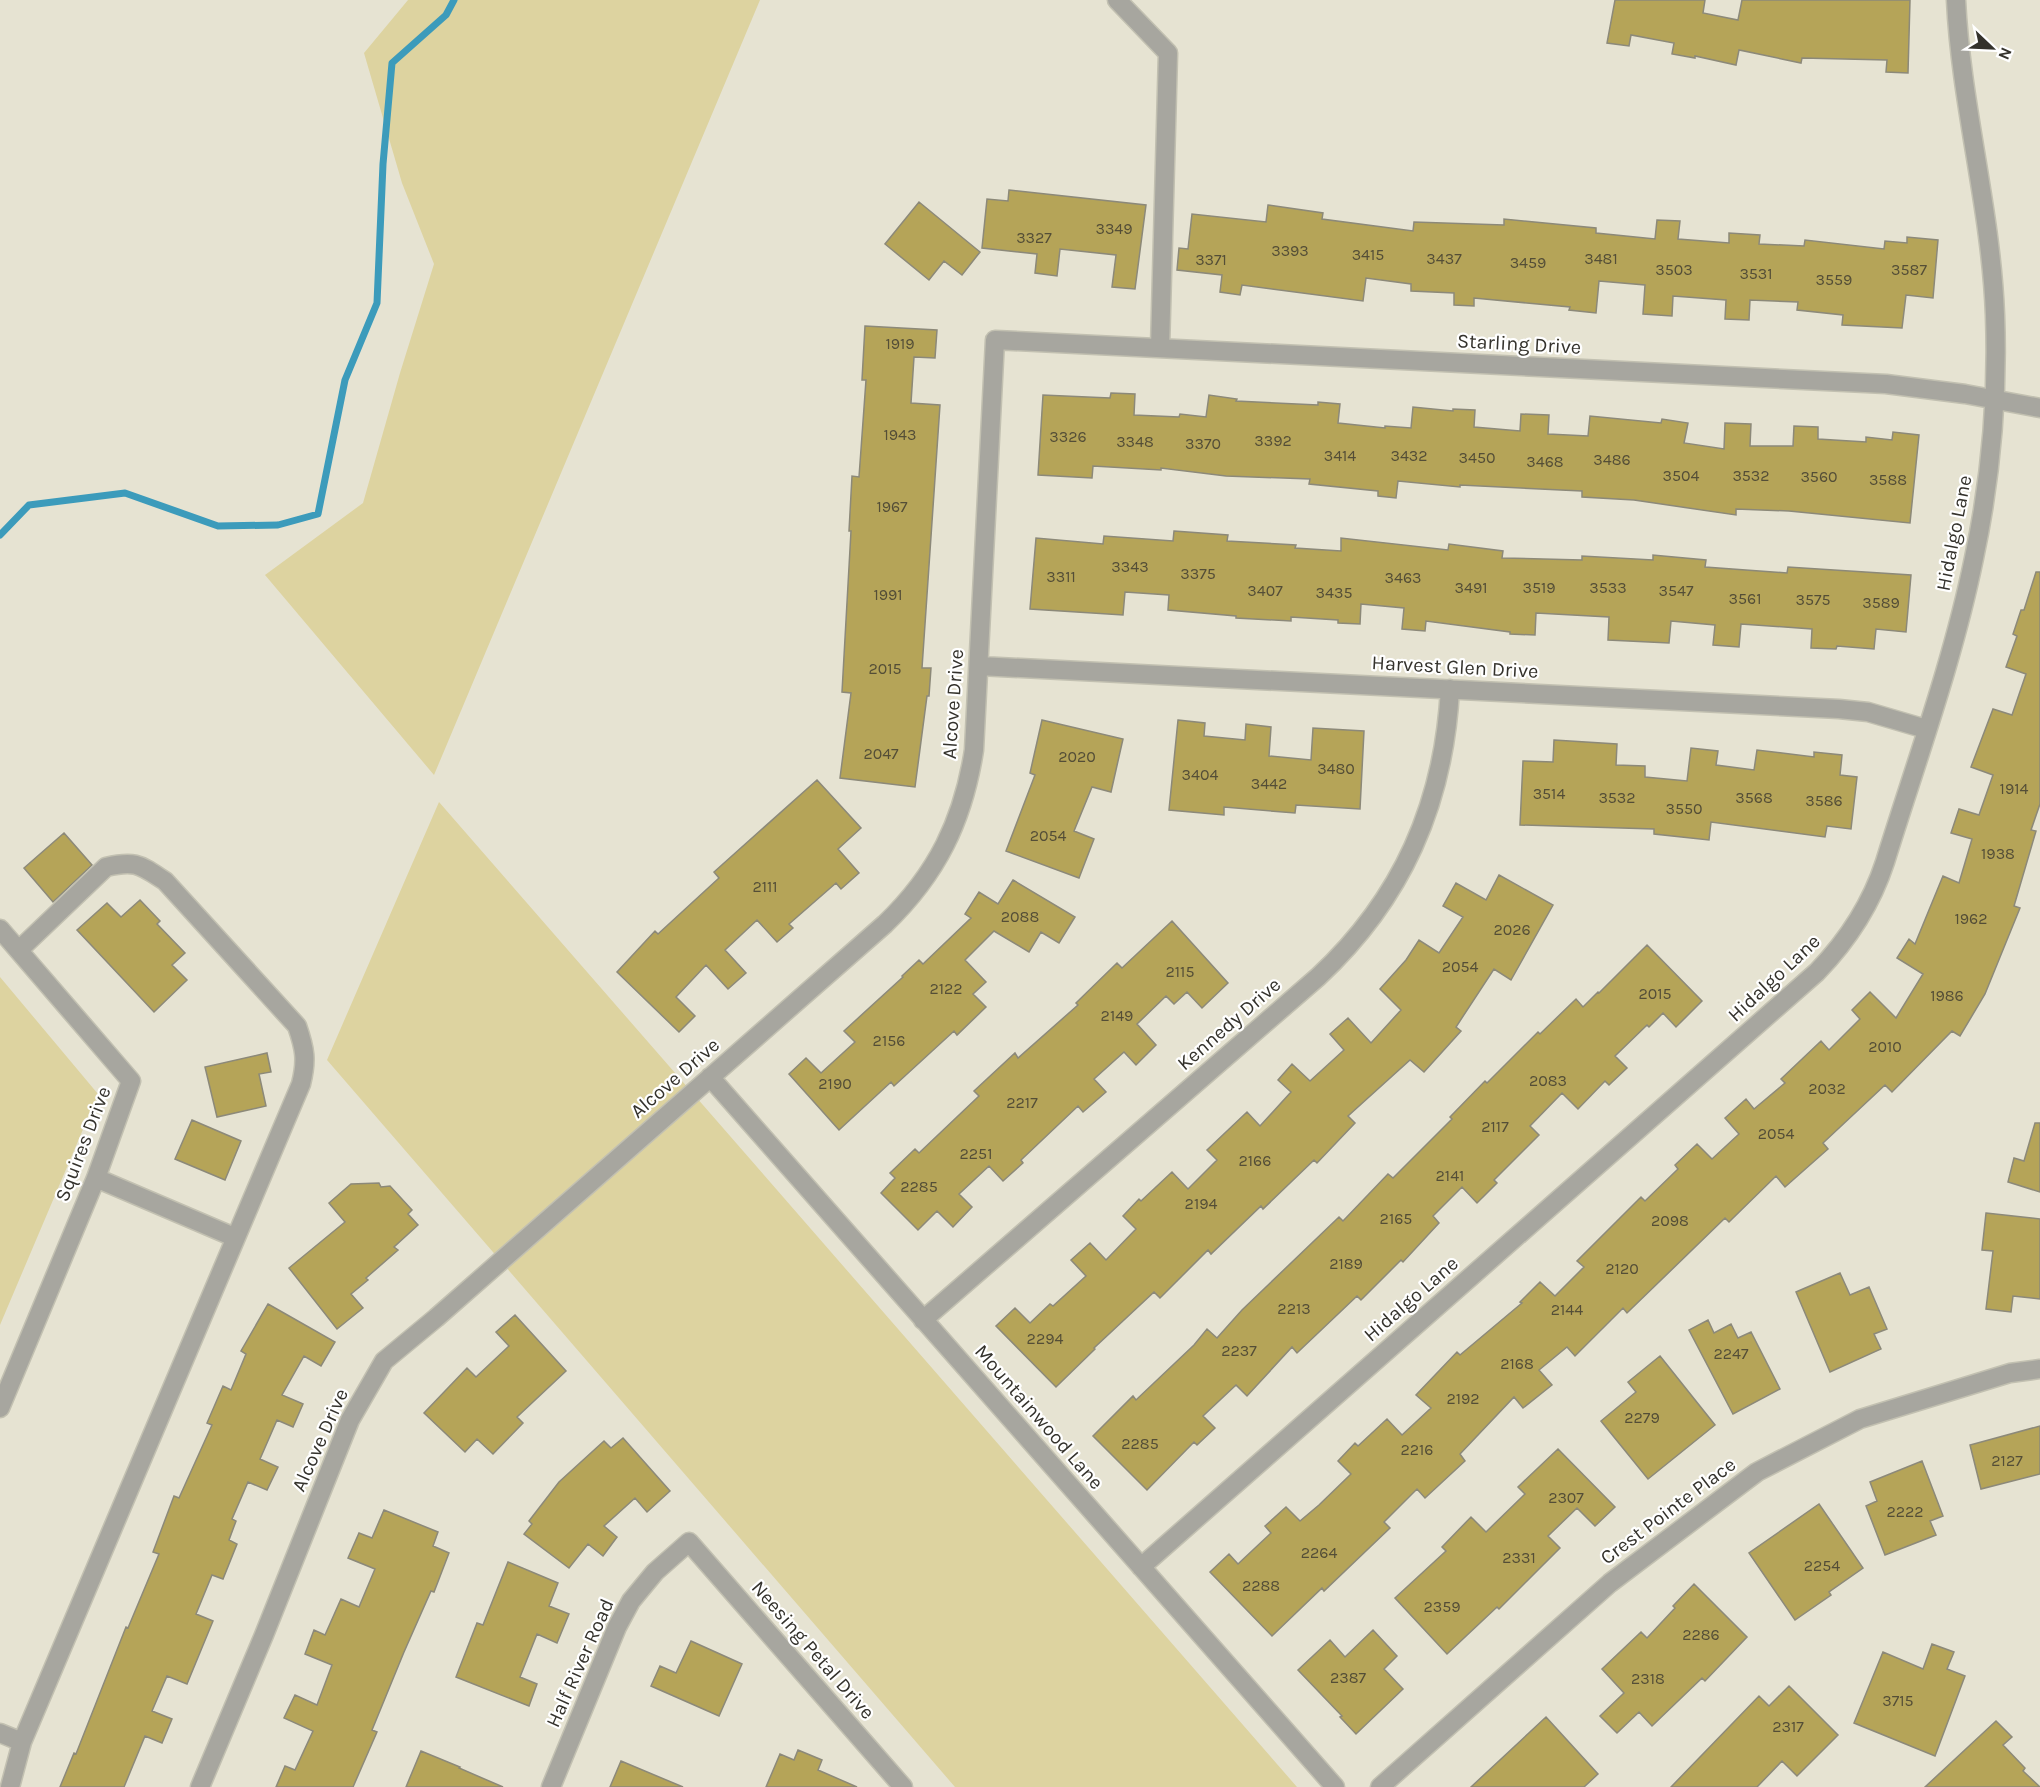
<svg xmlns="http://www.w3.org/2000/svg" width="2040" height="1787" font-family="Karla,sans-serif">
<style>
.green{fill:#ddd3a0}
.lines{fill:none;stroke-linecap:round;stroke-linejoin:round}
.stream{stroke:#3c9bbb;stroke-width:7}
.building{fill:#b5a458;stroke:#8c8979;stroke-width:1.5}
.minor-casing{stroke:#c2c0b1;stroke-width:21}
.minor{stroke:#a7a69f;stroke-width:18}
.labels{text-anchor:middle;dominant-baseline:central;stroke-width:4.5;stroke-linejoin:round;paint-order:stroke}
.number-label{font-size:16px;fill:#544e37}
.street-label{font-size:20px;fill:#34322c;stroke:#fff}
</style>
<rect width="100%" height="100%" fill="#e6e3d2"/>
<path class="green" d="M408,0H760L434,775L265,575L363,503L400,373L434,264L402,183L364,53Z
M439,802L1297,1787H955L327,1060Z
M0,977L98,1094L0,1325Z"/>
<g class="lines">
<path class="stream" d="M0,535L29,505L125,493L218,526L278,525L318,514L345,380L377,303L383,164L392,63L446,15L454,0"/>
</g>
<path class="building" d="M1615,0H1705L1703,13L1738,20L1742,0H1910L1908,73L1886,72L1887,60L1802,58L1801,63L1739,50L1736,65L1695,56V58L1672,54L1674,43L1631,35L1629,46L1607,43Z
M1009,190L1146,205L1135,289L1112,287L1116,255L1060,249L1057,276L1035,273L1037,254L982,248L987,199L1008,201Z
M919,202L980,252L962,275L944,261L929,280L885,244Z
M1268,205L1323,213L1322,219L1413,231L1414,222L1504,225V219L1596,228V233L1655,239L1657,220L1680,221L1678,239L1729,243V233L1760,235L1759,244L1804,246L1805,240L1884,249L1885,241L1907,243V237L1938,240L1933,298L1906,295L1902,328L1842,325L1843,315L1797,310L1798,302L1750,300L1749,320L1725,319L1726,300L1673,296L1672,316L1643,314L1645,285L1599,281L1596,313L1569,310L1570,307L1474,298V306L1454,305V293L1411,291V284L1366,278L1363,301L1242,285L1240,295L1220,292L1222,275L1177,270L1179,248L1188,249L1192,214L1266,222Z
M865,326L937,330L935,358L914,357L911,403L940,405L922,668H931L929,696H927L915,787L840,778L851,693L842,692L851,531H849L852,476L859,477L866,380H862Z
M1111,393L1135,394L1134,415L1179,417L1180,414L1206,417L1209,395L1237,399L1236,401L1318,405V402L1340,404L1338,423L1385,428V426L1411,428L1413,407L1453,411V409L1475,410L1474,427L1520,431L1521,414L1549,415L1548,434L1588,436L1590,416L1661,423L1662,419L1688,423L1684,443L1724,449L1725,423L1751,424L1750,446H1793L1794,426L1818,427V439L1866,442V437L1892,440L1893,432L1919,435L1910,523L1789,511L1736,509V515L1634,500L1582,497V491L1460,485V487L1398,481L1396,498L1378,496V491L1309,484L1310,479L1226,476L1161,468V470L1093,466L1092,478L1038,475L1043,395L1110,398Z
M1174,531L1228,535L1227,541L1296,545L1295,548L1341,551V538L1448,550L1449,544L1503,551L1502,558L1582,560V556L1653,560V555L1706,560L1705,567L1787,573L1788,567L1911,575L1906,632L1876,629L1874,649L1837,646L1836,649L1811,648L1812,629L1741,624L1739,647L1713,645L1715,625L1671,621L1669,643L1608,640L1609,617L1536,613L1535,635L1510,634V632L1426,621L1425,631L1402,629L1404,608L1361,604L1360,624L1338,623V620L1291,617V621L1236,618V616L1168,610L1169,595L1125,592L1123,615L1030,609L1036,538L1103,544L1104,536L1173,541Z
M2036,572H2040V804L2031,830L2036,831L2014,906L2020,908L1985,994L1960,1036L1952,1031L1892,1092L1885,1085L1823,1143L1828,1149L1785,1187L1776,1176L1729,1222L1725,1218L1627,1313L1623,1308L1575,1356L1567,1347L1539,1370L1552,1385L1523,1408L1514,1397L1460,1454L1465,1461L1425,1498L1417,1489L1384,1522L1390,1528L1324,1591L1322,1588L1272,1636L1210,1572L1229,1554L1238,1564L1271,1533L1265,1526L1286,1507L1300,1521L1319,1505L1351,1474L1338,1461L1355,1443L1358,1446L1387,1419L1402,1435L1431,1408L1416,1395L1457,1352L1460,1355L1522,1303L1520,1302L1540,1282L1555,1296L1584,1267L1577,1261L1641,1197L1645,1201L1678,1169L1675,1165L1697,1144L1712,1159L1739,1134L1725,1118L1746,1099L1754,1109L1785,1083L1781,1079L1821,1041L1829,1050L1860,1019L1852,1010L1870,992L1896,1018L1923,974L1897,958L1909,939L1915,944L1943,876L1959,883L1972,839L1951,833L1959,809L1979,815L1993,775L1971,767L1993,709L2012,715L2026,674L2006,667L2017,636L2013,634L2021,610H2024Z
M1042,720L1123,739L1111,792L1092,787L1074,831L1094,839L1079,878L1006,851L1035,775L1030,773Z
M1178,720L1205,723L1204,736L1245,740L1246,724L1271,727L1269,756L1311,760L1313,728L1364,731L1360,809L1296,805L1295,813L1224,807V815L1169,810Z
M1554,740L1617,744L1616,765L1645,766V777L1687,781L1691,748L1718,751L1716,765L1754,770L1757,750L1814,757V752L1842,755L1840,775L1857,777L1851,829L1827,826L1825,837L1711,822L1709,840L1654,834V829L1520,825L1523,761L1553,762Z
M817,780L861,828L838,849L859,873L841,889L836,883L789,924L793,928L777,942L757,920L725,950L746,973L728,989L706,965L676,997L695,1016L679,1032L617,972L655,931L658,934L719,878L714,872Z
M64,833L92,865L53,902L24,868Z
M1499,875L1553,905L1511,980L1494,969L1456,1027L1461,1031L1424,1072L1410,1060L1348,1116L1355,1123L1317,1163L1314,1160L1263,1209L1261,1206L1211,1254L1208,1250L1160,1298L1154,1292L1094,1348L1095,1349L1056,1387L996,1326L1015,1308L1030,1323L1050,1304L1053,1306L1086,1276L1071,1260L1090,1243L1106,1260L1136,1229L1123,1216L1139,1199L1141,1201L1172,1172L1188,1189L1217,1160L1207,1150L1247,1112L1260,1126L1291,1092L1278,1080L1292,1064L1310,1081L1344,1050L1330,1034L1348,1018L1371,1043L1401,1010L1380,989L1406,960L1419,940L1439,953L1463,917L1443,906L1456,883L1486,900Z
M1013,880L1075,917L1059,943L1041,932L1029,952L994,931L965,960L986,982L973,994L986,1007L957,1035L954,1031L894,1086L891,1082L839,1130L789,1074L806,1058L821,1073L855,1042L844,1031L903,977L902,976L919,960L923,964L971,918L965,914L979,892L998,904Z
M140,900L160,921L157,924L185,953L172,965L187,980L154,1012L77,930L107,903L121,917Z
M1172,921L1228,983L1202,1008L1187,992L1174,1004L1166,996L1137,1024L1156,1045L1136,1065L1124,1052L1094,1079L1106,1092L1083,1112L1078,1106L1021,1160L1023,1163L1003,1181L989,1166L959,1194L972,1207L953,1227L937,1211L918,1230L881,1193L895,1178L890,1173L915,1149L919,1153L979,1096L974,1091L1015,1053L1018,1058L1078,1005L1076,1003L1117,963L1122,968Z
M1647,945L1702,1001L1676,1027L1663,1013L1649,1027L1647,1025L1615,1056L1627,1068L1609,1085L1605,1081L1578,1109L1562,1093L1530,1126L1539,1135L1494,1180L1497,1183L1477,1203L1462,1187L1433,1216L1439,1223L1403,1262L1401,1260L1361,1300L1357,1296L1297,1353L1292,1347L1247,1396L1236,1385L1203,1416L1215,1428L1197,1445L1194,1442L1147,1490L1093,1436L1133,1396L1136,1400L1194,1345L1207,1329L1217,1338L1242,1310L1339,1217L1343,1221L1388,1174L1393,1178L1452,1119L1450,1117L1485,1081L1487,1083L1538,1032L1540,1034L1576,999L1583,1007L1598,992L1599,993Z
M267,1053L271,1072L259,1074L266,1106L217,1117L205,1067Z
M192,1120L241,1141L225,1180L175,1159Z
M2035,1123H2040V1192L2008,1182L2014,1158L2024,1161Z
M379,1183L381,1187L390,1186L412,1210L408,1214L418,1225L394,1247L398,1250L366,1278L368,1280L351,1294L363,1308L337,1329L289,1268L345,1222L329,1203L351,1184Z
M1986,1213L2040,1219V1299L2013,1296L2011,1312L1986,1309L1993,1251L1982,1250Z
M1840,1273L1850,1295L1869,1287L1887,1329L1874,1334L1881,1349L1830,1372L1796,1292Z
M268,1304L335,1342L321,1366L304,1356L282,1395L303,1404L293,1427L277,1420L260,1459L278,1467L267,1490L248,1482L232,1519L236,1521L229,1540L237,1544L223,1579L212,1575L196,1614L213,1621L187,1684L167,1676L152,1711L172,1719L162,1743L145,1736L124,1787H60L74,1753L76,1754L126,1627L128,1628L159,1554L153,1552L174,1496L179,1498L212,1425L207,1423L223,1386L231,1390L246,1354L241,1351Z
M515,1315L566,1371L517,1417L523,1423L493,1454L477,1439L465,1452L424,1413L467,1368L476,1377L509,1346L496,1332Z
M1708,1320L1714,1333L1731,1324L1738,1338L1751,1332L1780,1389L1733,1414L1689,1330Z
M1660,1356L1715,1425L1648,1479L1601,1421L1636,1392L1628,1382Z
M2040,1426V1474L1981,1489L1970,1445Z
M623,1438L670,1491L647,1512L635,1498L604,1526L617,1537L603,1556L588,1544L569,1568L524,1534L532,1524L529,1521L559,1482L604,1441L611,1448Z
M1558,1449L1615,1507L1595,1526L1577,1508L1548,1536L1560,1548L1499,1609L1497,1607L1447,1654L1395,1598L1446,1551L1442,1547L1471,1517L1486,1532L1525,1494L1518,1487Z
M1922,1461L1943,1516L1930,1521L1936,1535L1885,1555L1866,1506L1877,1501L1870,1482Z
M1819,1504L1863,1568L1829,1592L1831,1595L1795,1620L1749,1553Z
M384,1510L438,1532L433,1546L449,1553L434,1592L431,1591L404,1652L372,1730L377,1732L353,1787H276L285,1766L295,1770L313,1731L284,1718L295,1695L317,1705L332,1665L305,1654L314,1630L325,1635L341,1599L359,1607L375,1569L348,1558L359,1533L372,1538Z
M508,1562L558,1583L549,1606L569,1614L557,1643L537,1634L520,1677L537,1684L529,1706L456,1677L477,1623L483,1625Z
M1694,1584L1747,1637L1705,1681L1702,1678L1652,1726L1639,1712L1617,1733L1600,1716L1624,1693L1602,1669L1641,1632L1647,1638L1675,1608L1673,1606Z
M1373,1630L1397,1656L1384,1669L1403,1689L1356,1734L1340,1717L1342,1716L1298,1670L1330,1640L1345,1657Z
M691,1641L742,1664L719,1716L651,1686L660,1666L676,1673Z
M1932,1644L1954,1652L1947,1669L1965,1676L1935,1756L1854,1723L1883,1652L1923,1669Z
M1789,1686L1838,1735L1797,1776L1782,1761L1757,1787H1671L1759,1696L1769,1706Z
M1546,1717L1598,1774L1584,1787H1471Z
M1996,1721L2012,1737L2003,1745L2025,1768L2023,1771L2040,1787H1925Z
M798,1750L822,1760L818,1770L857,1787H766L780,1754L794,1760Z
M421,1751L460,1767L459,1768L503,1787H406Z
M621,1761L683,1787H610Z"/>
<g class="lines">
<g class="minor-casing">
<path id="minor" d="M1117,0L1168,53L1160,348
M979,666L1839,709L1868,712L1926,729
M0,929L131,1081L96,1178L0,1408
M710,1077L1335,1787
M96,1178L234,1237
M923,1320L1318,977C1402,899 1444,804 1450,689
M1141,1567L1817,972C1848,940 1871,905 1885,862C1916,762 1953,661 1974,558C1991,478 1998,396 1995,315C1991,208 1961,106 1956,0
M0,1733L22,1742
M10,1787L22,1742L301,1084C307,1060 305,1049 297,1026L165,881C140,865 136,860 106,867L19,950
M200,1787L264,1635L350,1420L384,1361L436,1318L885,924C937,874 963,821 974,750L995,340L1886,384L1965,394L2040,408
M551,1787L617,1627L631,1601L655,1572L689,1542L903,1787
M1380,1787L1610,1583L1757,1472L1860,1419L2010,1373L2040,1369"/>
</g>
<use href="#minor" class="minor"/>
</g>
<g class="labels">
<g class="number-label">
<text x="1114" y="228">3349</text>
<text x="1034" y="237">3327</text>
<text x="1290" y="250">3393</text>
<text x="1368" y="254">3415</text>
<text x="1444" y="258">3437</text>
<text x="1601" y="258">3481</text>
<text x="1211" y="259">3371</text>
<text x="1528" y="262">3459</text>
<text x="1674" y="269">3503</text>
<text x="1909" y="269">3587</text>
<text x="1756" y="273">3531</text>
<text x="1834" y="279">3559</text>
<text x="900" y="343">1919</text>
<text x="900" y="434">1943</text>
<text x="1068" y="436">3326</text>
<text x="1273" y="440">3392</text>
<text x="1135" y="441">3348</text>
<text x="1203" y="443">3370</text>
<text x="1340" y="455">3414</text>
<text x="1409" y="455">3432</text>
<text x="1477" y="457">3450</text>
<text x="1612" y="459">3486</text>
<text x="1545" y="461">3468</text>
<text x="1681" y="475">3504</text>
<text x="1751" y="475">3532</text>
<text x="1819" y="476">3560</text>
<text x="1888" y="479">3588</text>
<text x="892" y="506">1967</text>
<text x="1130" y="566">3343</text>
<text x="1198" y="573">3375</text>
<text x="1061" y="576">3311</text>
<text x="1403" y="577">3463</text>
<text x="1471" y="587">3491</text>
<text x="1539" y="587">3519</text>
<text x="1608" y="587">3533</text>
<text x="1265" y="590">3407</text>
<text x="1676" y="590">3547</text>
<text x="1334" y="592">3435</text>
<text x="888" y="594">1991</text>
<text x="1745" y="598">3561</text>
<text x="1813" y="599">3575</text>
<text x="1881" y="602">3589</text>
<text x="885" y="668">2015</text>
<text x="881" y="753">2047</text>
<text x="1077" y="756">2020</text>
<text x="1336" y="768">3480</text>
<text x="1200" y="774">3404</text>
<text x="1269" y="783">3442</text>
<text x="2014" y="788">1914</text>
<text x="1549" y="793">3514</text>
<text x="1617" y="797">3532</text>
<text x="1754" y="797">3568</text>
<text x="1824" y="800">3586</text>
<text x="1684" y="808">3550</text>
<text x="1048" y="835">2054</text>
<text x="1998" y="853">1938</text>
<text x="765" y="886">2111</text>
<text x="1020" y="916">2088</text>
<text x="1971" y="918">1962</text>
<text x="1512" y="929">2026</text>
<text x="1460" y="966">2054</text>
<text x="1180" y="971">2115</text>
<text x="946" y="988">2122</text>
<text x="1655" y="993">2015</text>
<text x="1947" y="995">1986</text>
<text x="1117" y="1015">2149</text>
<text x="889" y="1040">2156</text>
<text x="1885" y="1046">2010</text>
<text x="1548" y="1080">2083</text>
<text x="835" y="1083">2190</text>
<text x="1827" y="1088">2032</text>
<text x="1022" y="1102">2217</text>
<text x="1495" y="1126">2117</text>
<text x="1776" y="1133">2054</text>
<text x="976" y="1153">2251</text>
<text x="1255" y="1160">2166</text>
<text x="1450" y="1175">2141</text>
<text x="919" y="1186">2285</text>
<text x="1201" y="1203">2194</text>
<text x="1396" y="1218">2165</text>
<text x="1670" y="1220">2098</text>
<text x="1346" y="1263">2189</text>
<text x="1622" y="1268">2120</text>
<text x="1294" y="1308">2213</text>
<text x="1567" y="1309">2144</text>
<text x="1045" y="1338">2294</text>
<text x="1239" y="1350">2237</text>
<text x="1731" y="1353">2247</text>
<text x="1517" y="1363">2168</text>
<text x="1463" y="1398">2192</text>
<text x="1642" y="1417">2279</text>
<text x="1140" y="1443">2285</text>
<text x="1417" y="1449">2216</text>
<text x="2007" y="1460">2127</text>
<text x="1566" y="1497">2307</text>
<text x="1905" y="1511">2222</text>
<text x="1319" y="1552">2264</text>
<text x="1519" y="1557">2331</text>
<text x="1822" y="1565">2254</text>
<text x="1261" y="1585">2288</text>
<text x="1442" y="1606">2359</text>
<text x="1701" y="1634">2286</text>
<text x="1348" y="1677">2387</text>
<text x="1648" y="1678">2318</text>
<text x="1898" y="1700">3715</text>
<text x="1788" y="1726">2317</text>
</g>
<g class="street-label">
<text transform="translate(1519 344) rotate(3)">Starling Drive</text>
<text transform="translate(1954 533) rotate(-79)">Hidalgo Lane</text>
<text transform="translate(1455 667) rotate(3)">Harvest Glen Drive</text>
<text transform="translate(953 704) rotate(-86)">Alcove Drive</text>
<text transform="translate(1774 978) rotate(-43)">Hidalgo Lane</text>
<text transform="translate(1229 1024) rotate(-41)">Kennedy Drive</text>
<text transform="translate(675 1078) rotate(-41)">Alcove Drive</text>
<text transform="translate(83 1144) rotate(-69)">Squires Drive</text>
<text transform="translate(1411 1299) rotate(-41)">Hidalgo Lane</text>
<text transform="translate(1039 1417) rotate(49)">Mountainwood Lane</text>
<text transform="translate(320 1440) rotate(-66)">Alcove Drive</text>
<text transform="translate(1668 1511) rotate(-37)">Crest Pointe Place</text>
<text transform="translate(813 1650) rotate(49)">Neesing Petal Drive</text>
<text transform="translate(580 1663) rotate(-66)">Half River Road</text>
</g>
</g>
<g transform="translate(1992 48) rotate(113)" stroke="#ffffff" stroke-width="4.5" paint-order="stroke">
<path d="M0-4.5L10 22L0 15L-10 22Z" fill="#34322c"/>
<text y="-9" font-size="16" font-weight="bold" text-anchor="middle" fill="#34322c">N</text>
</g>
</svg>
